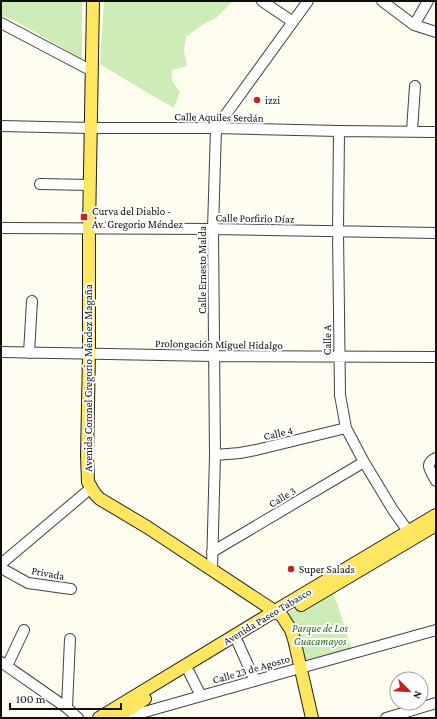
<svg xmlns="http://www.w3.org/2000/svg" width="437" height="719" font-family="'Crimson Pro',serif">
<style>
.green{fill:#ceedb6}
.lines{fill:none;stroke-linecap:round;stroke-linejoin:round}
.minor-casing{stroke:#414141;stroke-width:12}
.major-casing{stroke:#1f1f1f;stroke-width:14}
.minor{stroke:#fff;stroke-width:10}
.major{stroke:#ffe660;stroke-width:12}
.poi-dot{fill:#ca211b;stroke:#fff;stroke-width:1.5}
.labels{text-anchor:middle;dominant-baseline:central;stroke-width:4;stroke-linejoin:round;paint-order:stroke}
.poi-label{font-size:11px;fill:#0e0e0e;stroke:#fff;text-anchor:start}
.street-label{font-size:11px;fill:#0e0e0e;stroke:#fff}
.park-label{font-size:11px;font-style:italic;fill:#236c19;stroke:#fff}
</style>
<rect width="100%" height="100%" fill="#fffdf0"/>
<path class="green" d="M1,1H82V59L17,22L1,15Z
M104,1H233L216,18L202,25L186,37L184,51L187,66L172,70V81L180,92L174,108L146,92L100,64Z
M330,588L337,603L353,653L300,668L289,612Z"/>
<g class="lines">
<g class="minor-casing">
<path id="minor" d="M262,1L293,22
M382,1L414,25L436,32
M1,23L92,71
M414,25L428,1
M1,126L91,128H216L339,131L436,132
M339,131L338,231L340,395L346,428L364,462L393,510L408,531
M412,131L415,86
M40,184L90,185
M1,228L213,229L436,233
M1,352L214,356L436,357
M29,353L32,301
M215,455L240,453L256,450L346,428
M436,458C423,464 431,471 436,481
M212,552L364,462
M1,564L91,488
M1,568L28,583L71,589
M212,569L215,455L213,229L216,128L308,1
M238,643L255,681
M1,662L67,708L78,718
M7,666L24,630
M189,672L201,696
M67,708L70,639
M119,718L141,713L300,668L436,630
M386,718L436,703"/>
</g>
<g class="major-casing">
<path id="major" d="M93,1L89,229V354L87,456L88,482L95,494L100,499L147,527L282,616L291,630L294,639L312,718
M301,605L436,525
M99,718L275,611L436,515
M116,718L145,699"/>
</g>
<use href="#minor" class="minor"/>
<use href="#major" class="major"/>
</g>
<g class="poi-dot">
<circle cx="257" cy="100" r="4"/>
<rect x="80" y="213" width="8" height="8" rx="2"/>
<circle cx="291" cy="569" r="4"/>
</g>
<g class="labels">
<g class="poi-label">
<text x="265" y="100">izzi</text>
<text x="92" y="211">Curva del Diablo -<tspan x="92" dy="13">Av. Gregorio Méndez</tspan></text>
<text x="299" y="569">Super Salads</text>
</g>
<g class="street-label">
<text transform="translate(219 117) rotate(1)">Calle Aquiles Serdán</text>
<text transform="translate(255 218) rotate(1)">Calle Porfirio Díaz</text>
<text transform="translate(202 270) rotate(-90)">Calle Ernesto Malda</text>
<text transform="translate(327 340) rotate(-90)">Calle A</text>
<text transform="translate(219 344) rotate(1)">Prolongación Miguel Hidalgo</text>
<text transform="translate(88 378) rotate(-90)">Avenida Coronel Gregorio Méndez Magaña</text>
<text transform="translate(278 433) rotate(-13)">Calle 4</text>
<text transform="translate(282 497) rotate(-31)">Calle 3</text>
<text transform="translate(48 573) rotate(10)">Privada</text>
<text transform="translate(267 616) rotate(-31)">Avenida Paseo Tabasco</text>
<text transform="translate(251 669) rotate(-16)">Calle 23 de Agosto</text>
</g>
<g class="park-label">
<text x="320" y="628">Parque de Los<tspan x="320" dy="13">Guacamayos</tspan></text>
</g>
</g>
<rect width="437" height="719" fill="none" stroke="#0e0e0e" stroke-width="4"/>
<g transform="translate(409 691) rotate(114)"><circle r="19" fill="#ffffff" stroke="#9f9f9f"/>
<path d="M0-3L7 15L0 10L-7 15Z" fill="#ca211b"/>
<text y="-6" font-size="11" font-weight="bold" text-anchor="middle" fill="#0e0e0e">N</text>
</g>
<path d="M10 703v6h111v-6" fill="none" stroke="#0e0e0e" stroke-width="2"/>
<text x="16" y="703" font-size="12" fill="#0e0e0e" stroke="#ffffff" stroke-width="3" paint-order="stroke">100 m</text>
</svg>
